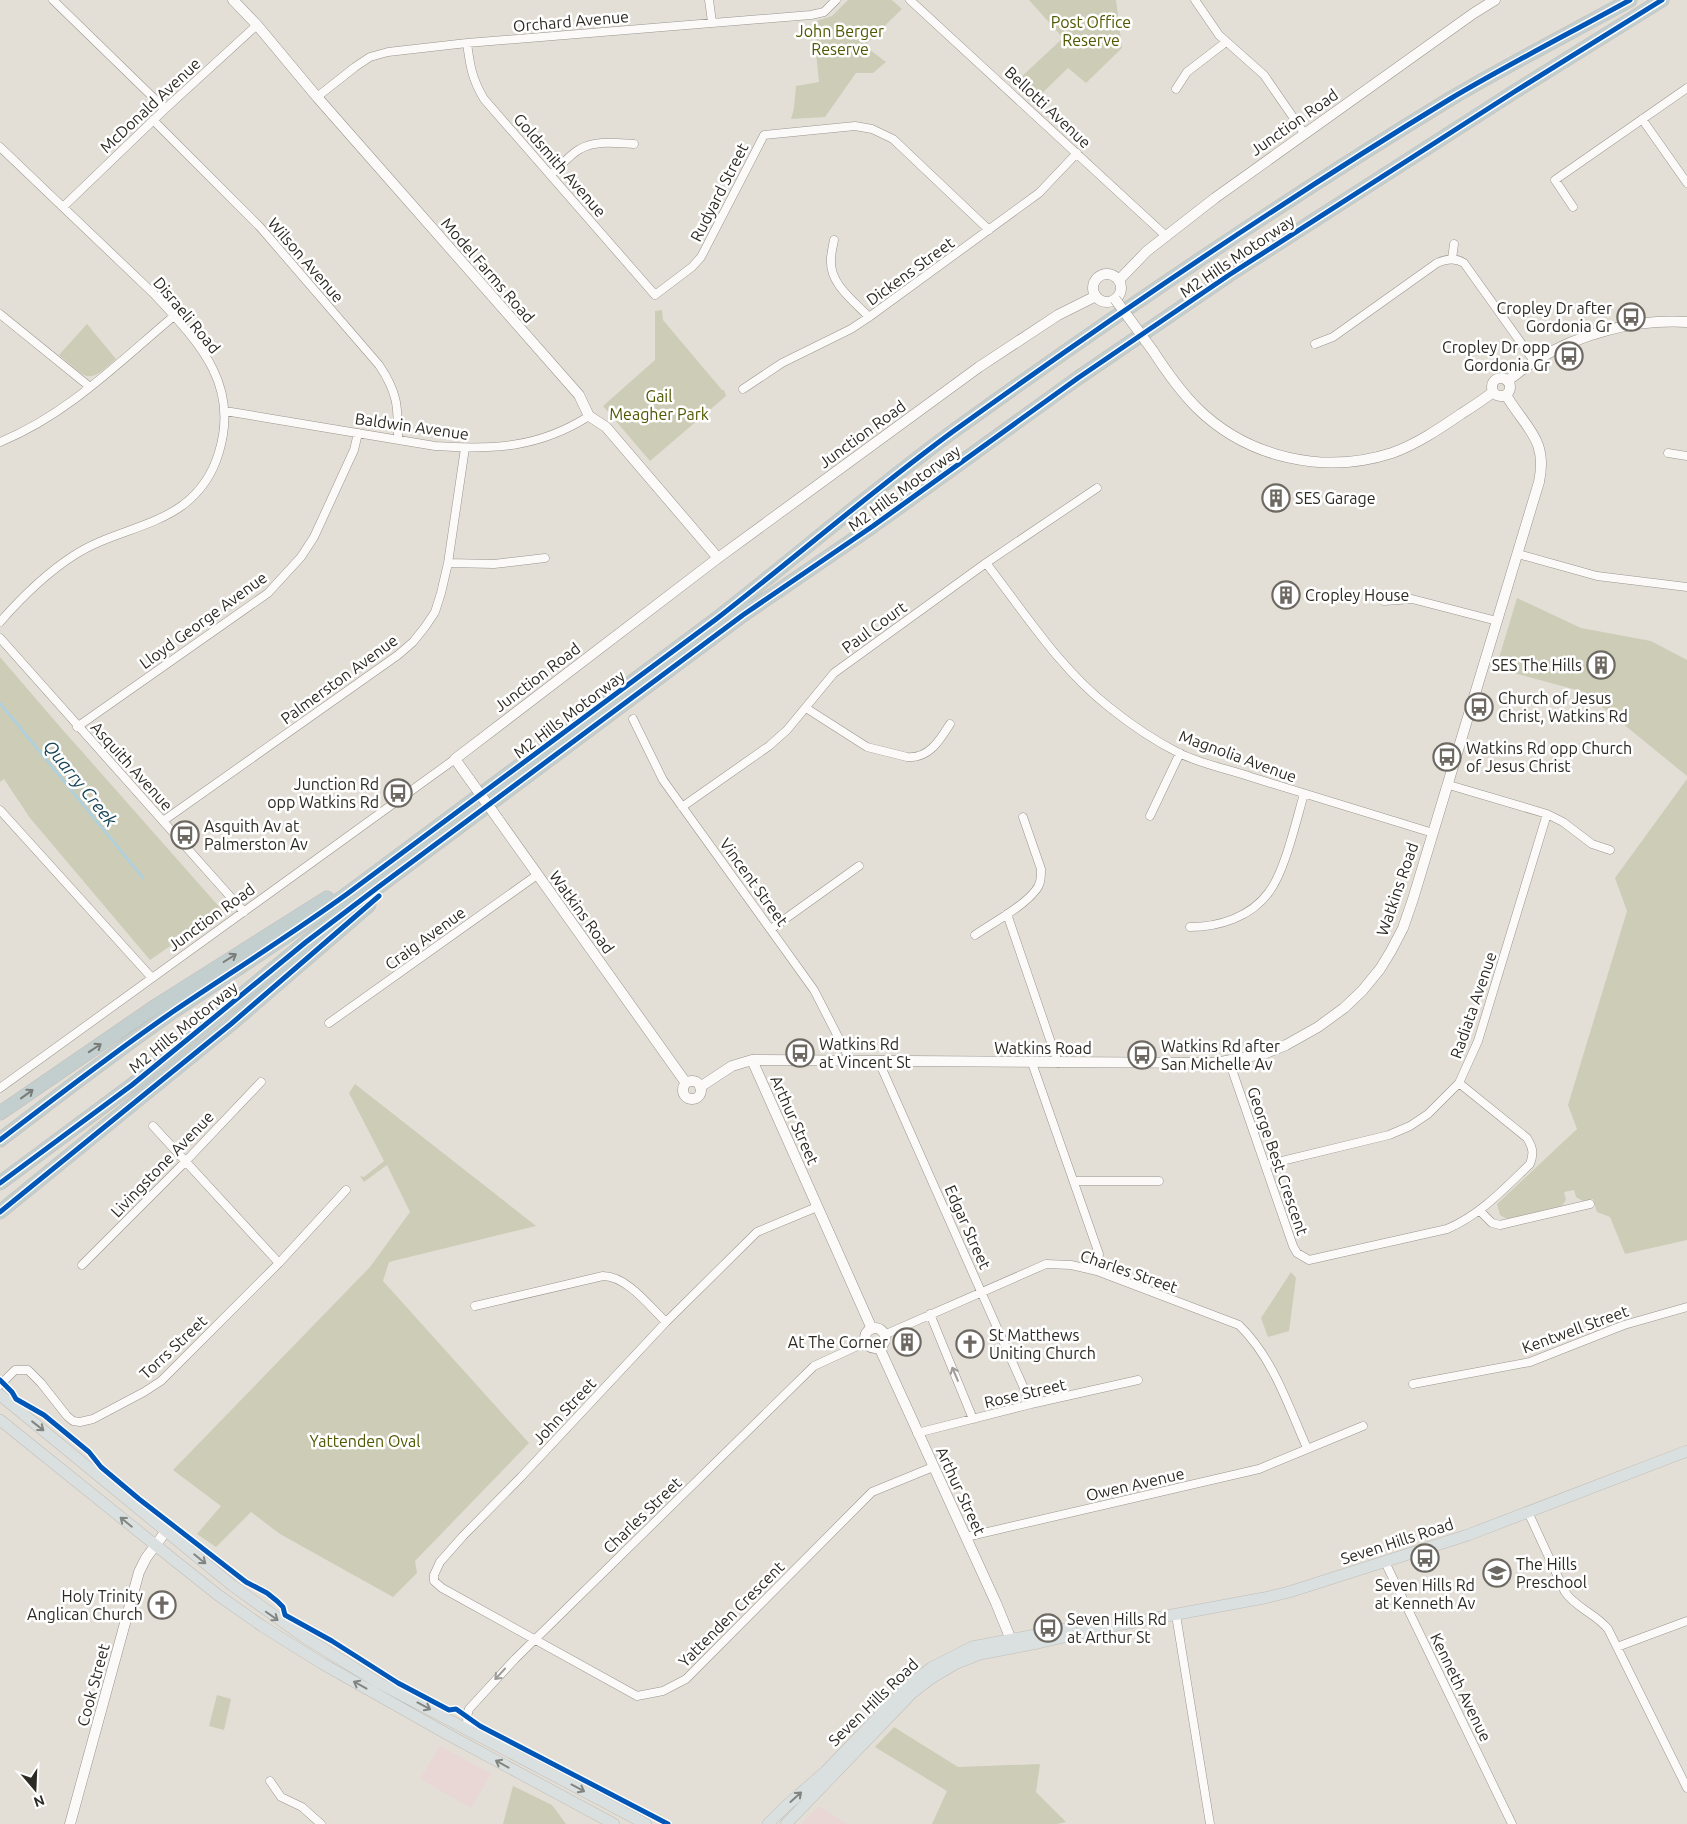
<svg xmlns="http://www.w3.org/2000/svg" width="1687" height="1824" font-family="Ubuntu,sans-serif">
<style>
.commercial{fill:#e8d7d4}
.green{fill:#ccccb7}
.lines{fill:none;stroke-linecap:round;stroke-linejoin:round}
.stream{stroke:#acd1e0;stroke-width:2.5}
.street-casing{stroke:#98948d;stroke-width:9}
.secondary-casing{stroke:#98948d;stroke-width:11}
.primary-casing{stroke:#c0bdb8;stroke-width:12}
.highway-casing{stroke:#c0bdb8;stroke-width:15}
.street{stroke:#fbfaf9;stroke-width:8}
.secondary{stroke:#fbfaf9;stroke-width:10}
.primary{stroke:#d9e0df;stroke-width:11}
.highway{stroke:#c3cece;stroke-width:14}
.secondary-bridge-casing{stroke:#98948d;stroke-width:11;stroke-linecap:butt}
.secondary-bridge{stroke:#fbfaf9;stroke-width:10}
.cycleway-casing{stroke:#fff;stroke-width:8}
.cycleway{stroke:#0057b8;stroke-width:5}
.oneway{stroke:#787c78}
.oneway2{stroke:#9e9c99}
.oneway3{stroke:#838581}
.labels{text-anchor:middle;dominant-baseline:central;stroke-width:5;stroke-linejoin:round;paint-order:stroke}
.street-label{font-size:16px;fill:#2d2a23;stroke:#fff}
.park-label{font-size:16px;fill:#515802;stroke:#fff}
.poi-label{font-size:16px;fill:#2d2a23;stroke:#fff;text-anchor:start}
.water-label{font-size:18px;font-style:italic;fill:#164457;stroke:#fff}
</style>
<rect width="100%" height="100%" fill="#e4dfd6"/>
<path class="commercial" d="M440,1746L491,1774L471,1808L420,1779Z
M819,1806L848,1824H801Z"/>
<path class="green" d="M848,0H892L902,9L866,44V47L886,62L873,73H856L825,117L791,119L794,108L796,86L819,82L813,22L832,16Z
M1029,0H1116L1122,48L1086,83L1068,68L1037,98L1018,80L1063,38Z
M662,310L663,320L722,390H724L726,396L650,461L603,406L655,360V311Z
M87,324L116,359C86,386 89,379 59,355Z
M1517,598L1581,628L1651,641L1687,660V776L1584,692L1496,668Z
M0,657L55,721L222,910L150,960L30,818L4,779L0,782Z
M1687,779V1240L1625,1254L1610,1217L1597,1212L1593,1199L1583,1201L1576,1197L1574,1190L1564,1192L1566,1200L1562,1206L1507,1219L1500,1215L1497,1204L1577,1129L1568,1105L1627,911L1615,878Z
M355,1084L536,1226L389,1262L383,1281L529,1443L415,1561L417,1573L393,1597L280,1534L251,1512L216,1547L197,1534L221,1506L173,1470L370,1267L410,1212L387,1165L364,1182L360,1176L364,1177L384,1161L349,1093Z
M1291,1272L1296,1278L1289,1331L1268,1337L1261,1318Z
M217,1695L231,1699L224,1730L209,1726Z
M894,1727L958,1767L1040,1764L1036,1792L1066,1822L1057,1824H932L947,1791L875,1747Z
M513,1786L552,1805L566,1824H503Z"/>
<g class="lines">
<path class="stream" d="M0,703L143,878"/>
<g class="street-casing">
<path id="street" d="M53,0L165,109
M709,0L712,22
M910,0L1166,236
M1195,0L1219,35L1264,75L1304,133
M467,43C470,66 472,79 484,99L655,295L692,267L701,257L764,135L855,126L872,129L893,139L989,230
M1176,89L1187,72L1226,42
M317,97L355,67L370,57L388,52L467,43L811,15L824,12L836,0
M1642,119L1687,183
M153,120L260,227L379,365C398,393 398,407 398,439
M0,147L154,294C198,342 240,383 219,452C213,473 200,492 183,505C150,529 107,533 73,556C45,574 22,597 0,622
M551,175C560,167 569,155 580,149C595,140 616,143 634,144
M63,207L165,109L257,25
M1573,207L1555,180L1687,88
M834,240C833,246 831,253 831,259C829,284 854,301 869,317
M1452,259L1454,244
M0,314L90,387
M1315,344L1333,337L1437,263C1446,259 1455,257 1464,263L1534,361
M743,389L782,363L851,329L869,317L1039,193L1077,153
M225,411L435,446C493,450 539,448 589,416
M0,442C67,415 119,362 174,316
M1668,453L1687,456
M1518,554L1597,576L1687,587
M448,563L494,564L545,558
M986,563C1024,612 1060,669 1109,707C1130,724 1155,741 1179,753C1201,764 1228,769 1251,777C1311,796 1372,814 1433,833
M1384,601L1412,599L1497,621
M0,638L244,912
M806,708L867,747L907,757C929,759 940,740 950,724
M633,719L663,780L814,990L851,1062
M77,727L268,593L301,557L314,537L354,450L358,433
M1449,785L1547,814L1563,822L1592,844L1610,850
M682,807L769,746L787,730L834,673L986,563L1097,488
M0,810L152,978
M1150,816L1180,753
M163,821L398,655L413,642L425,627L435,612L441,593L448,563L465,448
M1007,914L1058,1063
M1190,927C1219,927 1251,917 1269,892C1285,871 1296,821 1304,794
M771,929L859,866
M975,935C991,924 1024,906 1035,891C1041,885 1041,877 1041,869L1023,817
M329,1023L537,875
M1229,1061L1293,1246L1297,1253L1309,1260L1447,1229C1480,1215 1504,1189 1530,1164C1534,1153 1533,1148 1527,1138L1459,1083
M879,1062L1031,1404
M1032,1063L1099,1254L1097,1271
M0,1088L455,759
M153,1126L279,1263
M1265,1165L1389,1135L1410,1126L1428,1114L1459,1083L1478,1041L1547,814
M1074,1181H1159
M817,1207L757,1232L666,1322L521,1477L463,1536L440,1562L434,1575V1581L442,1588L637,1696L663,1691L686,1679L872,1492L933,1467
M1480,1211L1492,1223L1500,1225L1590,1204
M82,1265L185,1162L261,1082
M475,1306L603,1276C627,1276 650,1307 666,1322
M930,1314L973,1419
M884,1335L1046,1264L1071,1265L1097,1271L1239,1325C1273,1358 1288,1405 1307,1448
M1413,1384L1530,1362L1624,1325L1687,1307
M0,1385L15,1370H28L41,1383L67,1416L73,1421L80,1422L93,1419L144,1392L161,1381L279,1263L346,1190
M917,1433L1031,1404L1138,1380
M1528,1512L1565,1592C1576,1608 1596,1614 1608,1629L1687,1788
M966,1537L1259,1469L1363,1426
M1385,1562L1512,1824
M1176,1615L1210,1824
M1617,1647L1687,1621
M472,1731C466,1723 466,1718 469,1709L515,1659L814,1366L866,1342
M270,1781L281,1797L302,1807L321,1824"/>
</g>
<g class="secondary-casing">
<path id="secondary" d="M233,0L257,25L317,97L579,395L589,416L606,427L718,558
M1093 288a14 14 0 1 1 28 0a14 14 0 1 1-28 0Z
M1119,280L1147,251L1215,198L1474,13L1495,0
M1153,351C1166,371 1180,391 1197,408C1248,458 1324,475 1392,453C1417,444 1439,429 1461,414C1472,407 1483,400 1493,392
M1492 387a9 9 0 1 1 18 0a9 9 0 1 1-18 0Z
M1507,381C1517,374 1526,366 1535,361C1580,333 1635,319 1687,322
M470,780L455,759L718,558L979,367L1058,315L1096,296
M498,819L686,1083
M752,1060L872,1329
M683 1090a9 9 0 1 1 18 0a9 9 0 1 1-18 0Z
M700,1087L732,1066L752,1060L1216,1063L1266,1053L1286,1045L1318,1027L1344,1008L1362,991L1380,969L1391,951L1403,928L1413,899L1539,482C1548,439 1526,429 1506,395
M865 1338a10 10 0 1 1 20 0a10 10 0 1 1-20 0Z
M879,1347L996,1603L1014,1647
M70,1824L139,1572L146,1558L166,1531"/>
</g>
<g class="primary-casing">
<path id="primary" d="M0,1395L233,1586L304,1637L379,1683L646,1824
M0,1420L174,1560L218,1595L262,1626L323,1664L447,1734L614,1824
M768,1824L786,1806L825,1772L908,1686L931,1668L972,1647L1071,1628
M786,1824L912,1693L933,1677L955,1664L980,1654L1038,1643L1107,1627L1264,1598L1289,1592L1468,1535L1687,1451"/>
</g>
<g class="highway-casing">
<path id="highway" d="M0,1113L156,1006L327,898
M0,1140C56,1097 112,1054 171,1013C230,973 289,936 347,894L715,620C796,557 873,490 955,430C1116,314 1281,202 1450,99C1509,64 1570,33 1630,0
M0,1183L132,1085L306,942L377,888L743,615L873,526L1078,378L1229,275L1514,92L1662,0
M0,1212L231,1024L369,905"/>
</g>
<use href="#street" class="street"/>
<use href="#secondary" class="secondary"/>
<use href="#primary" class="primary"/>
<use href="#highway" class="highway"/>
<g class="secondary-bridge-casing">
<path id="secondary-bridge" d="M1115,299L1153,351
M470,780L498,819"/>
</g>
<use href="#secondary-bridge" class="secondary-bridge"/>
<g class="cycleway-casing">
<path id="cycleway" d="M0,1140C56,1097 112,1054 171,1013C230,973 289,936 347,894L715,620C796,557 873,490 955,430C1116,314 1281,202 1450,99C1509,64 1570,33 1630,0
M0,1183L132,1085L306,942L377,888L743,615L873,526L1078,378L1229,275L1514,92L1662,0
M0,1212L231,1024L379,896
M0,1380L12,1392L16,1399L44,1415L89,1452L101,1467L139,1499L246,1582L267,1593L277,1601L283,1607L285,1615L332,1641L398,1683L449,1710L456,1709L480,1726L668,1824"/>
</g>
<use href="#cycleway" class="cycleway"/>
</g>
<defs><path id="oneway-shaft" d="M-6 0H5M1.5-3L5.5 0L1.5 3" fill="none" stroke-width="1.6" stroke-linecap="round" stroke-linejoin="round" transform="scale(1.25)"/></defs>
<g class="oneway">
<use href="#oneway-shaft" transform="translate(230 958) rotate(-32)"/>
<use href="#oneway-shaft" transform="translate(95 1048) rotate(-34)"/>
<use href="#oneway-shaft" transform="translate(27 1094) rotate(-36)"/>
</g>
<g class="oneway2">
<use href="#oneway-shaft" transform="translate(955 1374) rotate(-113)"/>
<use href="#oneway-shaft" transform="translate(500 1674) rotate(133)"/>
</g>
<g class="oneway3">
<use href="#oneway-shaft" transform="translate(38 1426) rotate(38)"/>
<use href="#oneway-shaft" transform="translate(126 1522) rotate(-141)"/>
<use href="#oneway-shaft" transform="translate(200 1559) rotate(39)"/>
<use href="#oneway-shaft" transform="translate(272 1616) rotate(35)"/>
<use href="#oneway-shaft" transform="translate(360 1685) rotate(-151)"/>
<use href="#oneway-shaft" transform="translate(424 1706) rotate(28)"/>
<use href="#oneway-shaft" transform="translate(502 1764) rotate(-151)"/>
<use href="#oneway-shaft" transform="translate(578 1788) rotate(28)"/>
<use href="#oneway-shaft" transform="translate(796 1797) rotate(-42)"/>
</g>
<defs>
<g id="bus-ring" transform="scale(1.4375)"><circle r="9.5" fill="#fff" stroke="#6d6962" stroke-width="1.5"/><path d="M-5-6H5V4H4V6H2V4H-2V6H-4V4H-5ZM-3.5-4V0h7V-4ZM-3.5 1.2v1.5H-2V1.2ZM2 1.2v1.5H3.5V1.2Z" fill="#6d6962"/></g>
<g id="building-ring" transform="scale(1.4375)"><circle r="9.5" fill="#fff" stroke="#6d6962" stroke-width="1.5"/><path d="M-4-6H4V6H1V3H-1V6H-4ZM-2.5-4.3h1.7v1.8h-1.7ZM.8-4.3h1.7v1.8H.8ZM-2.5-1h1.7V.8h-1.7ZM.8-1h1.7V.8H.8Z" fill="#6d6962"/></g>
<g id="church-ring" transform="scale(1.4375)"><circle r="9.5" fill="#fff" stroke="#6d6962" stroke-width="1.5"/><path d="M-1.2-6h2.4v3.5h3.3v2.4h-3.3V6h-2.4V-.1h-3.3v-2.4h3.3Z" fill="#6d6962"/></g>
<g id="school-ring" transform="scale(1.4375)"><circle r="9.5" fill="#fff" stroke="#6d6962" stroke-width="1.5"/><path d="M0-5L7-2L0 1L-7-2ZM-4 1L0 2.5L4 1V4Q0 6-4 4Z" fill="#6d6962"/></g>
</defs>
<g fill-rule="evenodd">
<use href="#bus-ring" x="1631" y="317"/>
<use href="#bus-ring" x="1569" y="356"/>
<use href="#building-ring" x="1276" y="498"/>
<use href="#building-ring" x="1286" y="595"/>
<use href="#building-ring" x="1601" y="665"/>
<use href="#bus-ring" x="1479" y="707"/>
<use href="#bus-ring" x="1447" y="757"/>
<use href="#bus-ring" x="398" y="793"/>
<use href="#bus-ring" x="185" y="835"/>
<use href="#bus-ring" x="800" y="1053"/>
<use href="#bus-ring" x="1142" y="1055"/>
<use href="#building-ring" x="907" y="1342"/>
<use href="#church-ring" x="970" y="1344"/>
<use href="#bus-ring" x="1425" y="1558"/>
<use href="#school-ring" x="1497" y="1573"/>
<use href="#church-ring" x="162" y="1605"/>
<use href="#bus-ring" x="1048" y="1628"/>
</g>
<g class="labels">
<g class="street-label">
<text transform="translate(571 21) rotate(-5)">Orchard Avenue</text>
<text transform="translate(150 105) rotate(-43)">McDonald Avenue</text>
<text transform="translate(1048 107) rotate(43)">Bellotti Avenue</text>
<text transform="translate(1294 122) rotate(-35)">Junction Road</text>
<text transform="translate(560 165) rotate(49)">Goldsmith Avenue</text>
<text transform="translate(719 192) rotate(-63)">Rudyard Street</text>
<text transform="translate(1237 256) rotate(-34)">M2 Hills Motorway</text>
<text transform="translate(306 260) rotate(49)">Wilson Avenue</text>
<text transform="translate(488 270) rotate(49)">Model Farms Road</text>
<text transform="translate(910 271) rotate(-36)">Dickens Street</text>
<text transform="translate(187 315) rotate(50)">Disraeli Road</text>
<text transform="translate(412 426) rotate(8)">Baldwin Avenue</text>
<text transform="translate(862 434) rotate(-36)">Junction Road</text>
<text transform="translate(904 488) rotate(-36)">M2 Hills Motorway</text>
<text transform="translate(203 620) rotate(-36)">Lloyd George Avenue</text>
<text transform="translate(874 627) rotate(-36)">Paul Court</text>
<text transform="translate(537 677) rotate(-37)">Junction Road</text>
<text transform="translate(339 679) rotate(-36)">Palmerston Avenue</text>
<text transform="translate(569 714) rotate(-37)">M2 Hills Motorway</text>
<text transform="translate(1238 756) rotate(20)">Magnolia Avenue</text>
<text transform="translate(132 766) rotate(48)">Asquith Avenue</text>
<text transform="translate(754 882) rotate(54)">Vincent Street</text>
<text transform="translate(1397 889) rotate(-71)">Watkins Road</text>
<text transform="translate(582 912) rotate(54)">Watkins Road</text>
<text transform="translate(211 917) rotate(-36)">Junction Road</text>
<text transform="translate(425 938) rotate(-36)">Craig Avenue</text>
<text transform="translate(1473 1005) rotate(-71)">Radiata Avenue</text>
<text transform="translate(183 1027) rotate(-39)">M2 Hills Motorway</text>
<text x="1043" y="1048">Watkins Road</text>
<text transform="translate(795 1120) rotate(66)">Arthur Street</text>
<text transform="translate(1278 1161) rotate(71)">George Best Crescent</text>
<text transform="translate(162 1164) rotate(-46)">Livingstone Avenue</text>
<text transform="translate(968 1227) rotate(66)">Edgar Street</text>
<text transform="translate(1129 1271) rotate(19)">Charles Street</text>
<text transform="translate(1575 1329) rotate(-20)">Kentwell Street</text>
<text transform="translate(173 1347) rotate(-43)">Torrs Street</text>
<text transform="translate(1025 1393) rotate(-13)">Rose Street</text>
<text transform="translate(564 1411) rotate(-47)">John Street</text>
<text transform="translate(1135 1484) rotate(-13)">Owen Avenue</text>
<text transform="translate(961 1491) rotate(65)">Arthur Street</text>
<text transform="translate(642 1515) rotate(-44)">Charles Street</text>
<text transform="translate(1397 1541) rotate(-18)">Seven Hills Road</text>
<text transform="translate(731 1614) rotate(-45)">Yattenden Crescent</text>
<text transform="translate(93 1685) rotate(-75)">Cook Street</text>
<text transform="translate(1461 1687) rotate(64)">Kenneth Avenue</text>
<text transform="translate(873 1702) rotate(-44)">Seven Hills Road</text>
</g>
<g class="park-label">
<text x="1091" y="22">Post Office<tspan x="1091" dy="18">Reserve</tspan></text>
<text x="840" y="31">John Berger<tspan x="840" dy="18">Reserve</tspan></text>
<text x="659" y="396">Gail<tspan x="659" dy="18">Meagher Park</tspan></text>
<text x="365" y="1441">Yattenden Oval</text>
</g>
<g class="poi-label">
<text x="1612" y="308" text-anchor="end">Cropley Dr after<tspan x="1612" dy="18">Gordonia Gr</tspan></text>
<text x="1550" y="347" text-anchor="end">Cropley Dr opp<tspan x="1550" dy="18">Gordonia Gr</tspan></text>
<text x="1295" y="498">SES Garage</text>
<text x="1305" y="595">Cropley House</text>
<text x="1582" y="665" text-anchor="end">SES The Hills</text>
<text x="1498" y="698">Church of Jesus<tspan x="1498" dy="18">Christ, Watkins Rd</tspan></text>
<text x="1466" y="748">Watkins Rd opp Church<tspan x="1466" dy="18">of Jesus Christ</tspan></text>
<text x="379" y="784" text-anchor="end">Junction Rd<tspan x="379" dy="18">opp Watkins Rd</tspan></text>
<text x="204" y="826">Asquith Av at<tspan x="204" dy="18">Palmerston Av</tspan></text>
<text x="819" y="1044">Watkins Rd<tspan x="819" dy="18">at Vincent St</tspan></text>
<text x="1161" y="1046">Watkins Rd after<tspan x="1161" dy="18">San Michelle Av</tspan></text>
<text x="989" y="1335">St Matthews<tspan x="989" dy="18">Uniting Church</tspan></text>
<text x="888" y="1342" text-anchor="end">At The Corner</text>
<text x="1516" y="1564">The Hills<tspan x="1516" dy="18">Preschool</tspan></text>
<text x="1425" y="1585" text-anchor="middle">Seven Hills Rd<tspan x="1425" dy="18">at Kenneth Av</tspan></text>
<text x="143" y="1596" text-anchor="end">Holy Trinity<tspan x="143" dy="18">Anglican Church</tspan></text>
<text x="1067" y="1619">Seven Hills Rd<tspan x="1067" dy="18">at Arthur St</tspan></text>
</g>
<g class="water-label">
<text transform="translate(81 783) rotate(51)">Quarry Creek</text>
</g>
</g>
<g transform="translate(35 1789) rotate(161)" stroke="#ffffff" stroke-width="4" paint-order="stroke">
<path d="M0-4L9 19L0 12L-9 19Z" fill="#2d2a23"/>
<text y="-8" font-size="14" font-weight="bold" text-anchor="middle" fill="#2d2a23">N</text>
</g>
</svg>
